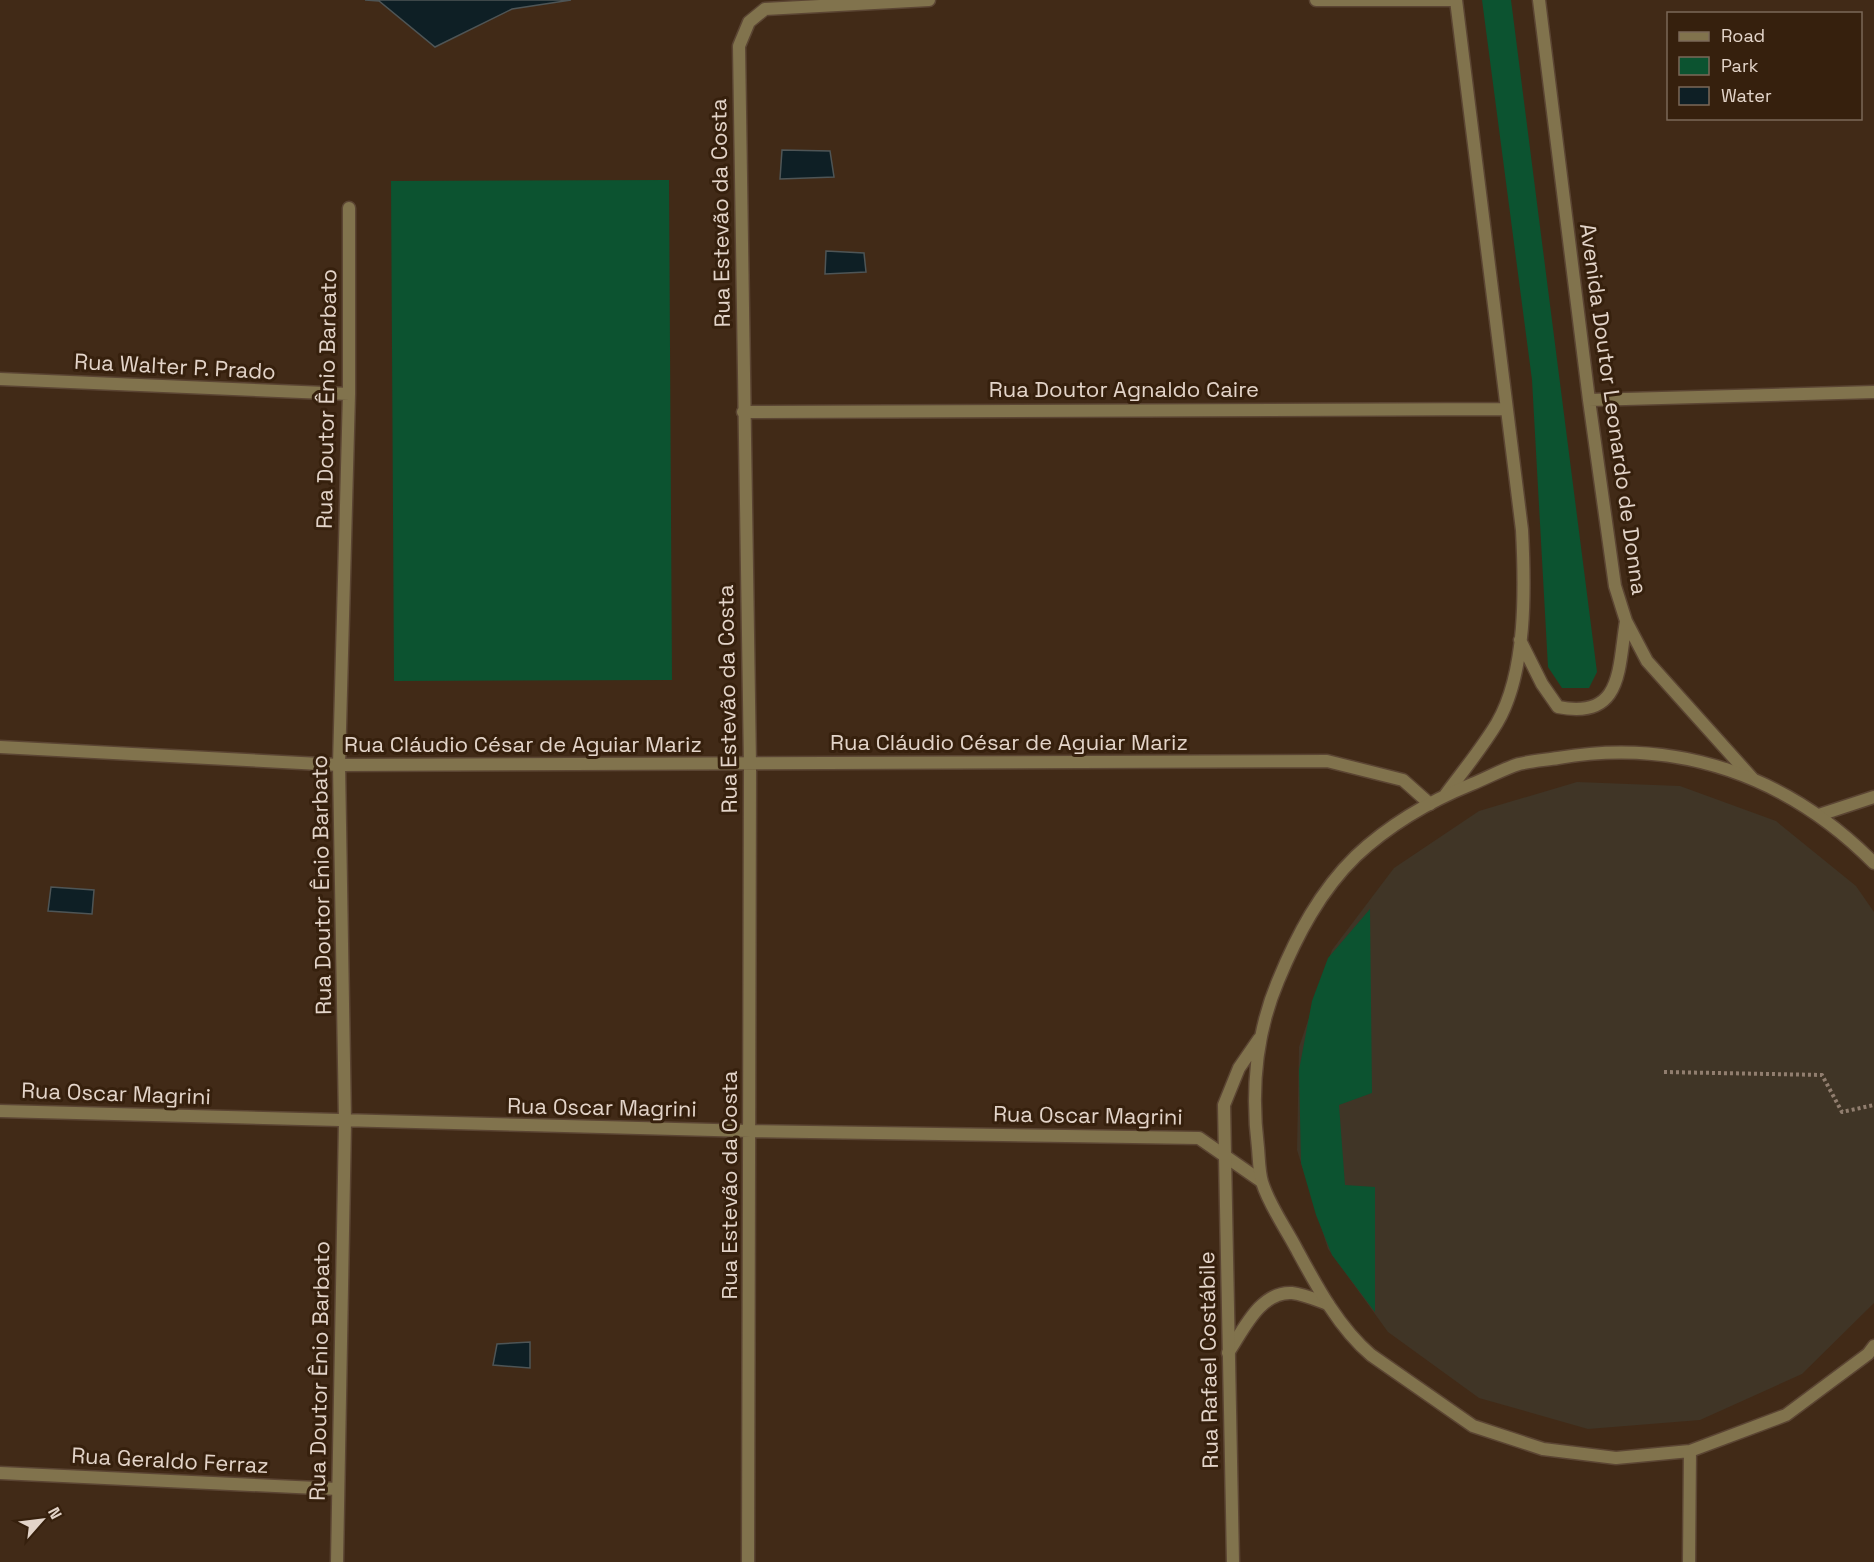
<svg xmlns="http://www.w3.org/2000/svg" width="1874" height="1562" font-family="'Space Grotesk',sans-serif">
<style>
.medical{fill:#403526}
.green{fill:#0c5330}
.water{fill:#0e1f25;stroke:#4e5556;stroke-width:1.5}
.lines{fill:none;stroke-linecap:round;stroke-linejoin:round}
.minor-casing{stroke:#5b4533;stroke-width:15}
.tertiary-casing{stroke:#5b4533;stroke-width:15}
.path{stroke:#917e6f;stroke-width:4;stroke-dasharray:3 3;stroke-linecap:butt}
.minor{stroke:#81734d;stroke-width:12}
.tertiary{stroke:#81734d;stroke-width:12}
.labels{text-anchor:middle;dominant-baseline:central;stroke-width:6;stroke-linejoin:round;paint-order:stroke}
.street-label{font-size:22px;fill:#e3d4c9;stroke:#36200d}
</style>
<rect width="100%" height="100%" fill="#412a17"/>
<path class="medical" d="M1577,782L1680,786L1776,821L1856,886L1874,912V1303L1802,1374L1700,1420L1588,1429L1479,1398L1388,1332L1328,1249L1297,1150L1299,1047L1332,950L1394,868L1479,811Z"/>
<path class="green" d="M1482,0H1511L1597,672L1589,688H1562L1548,667L1532,380Z
M669,180L672,680L394,681L391,181Z
M1370,909L1372,1093L1339,1105L1345,1185L1375,1187V1312L1332,1255L1316,1215L1301,1163L1299,1070L1312,1001L1328,958Z"/>
<path class="water" d="M365,0H571L512,9L435,47L379,1Z
M782,150L830,151L834,177L780,179Z
M826,251L864,253L866,272L825,274Z
M51,887L94,890L92,914L48,911Z
M530,1342V1368L493,1365L497,1344Z"/>
<g class="lines">
<g class="minor-casing">
<path id="minor" d="M1316,0H1456
M1539,0L1589,400L1615,586L1626,621L1647,661L1752,778
M0,379L349,394
M1589,400L1874,392
M743,412L1505,409
M1520,640L1542,684L1558,707C1623,720 1618,669 1626,621
M0,747L339,765L1327,761L1403,780L1430,804
M1446,794C1463,771 1482,748 1497,723C1527,672 1525,587 1522,530L1456,0
M1819,815L1874,797
M0,1111L751,1131L1199,1138L1261,1181
M1228,1353C1243,1331 1260,1291 1292,1293C1303,1294 1317,1300 1328,1304
M0,1473L338,1489
M337,1562L345,1122L339,765L349,394V208
M748,1562L750,765L739,46L749,22L765,9L929,0"/>
</g>
<g class="tertiary-casing">
<path id="tertiary" d="M1874,863C1789,777 1679,737 1558,758C1545,760 1531,761 1519,764C1503,769 1487,778 1472,784C1430,801 1389,825 1356,856C1320,891 1297,935 1278,981C1256,1033 1251,1092 1258,1148C1259,1159 1259,1172 1262,1182C1269,1205 1285,1227 1296,1248C1316,1285 1338,1327 1371,1355L1473,1426L1543,1449L1616,1458L1690,1451L1786,1415L1868,1354L1874,1346
M1233,1562L1224,1105L1239,1068L1259,1039
M1689,1562L1690,1451"/>
</g>
<path class="path" d="M1664,1072L1822,1075L1842,1112L1874,1105"/>
<use href="#minor" class="minor"/>
<use href="#tertiary" class="tertiary"/>
</g>
<g class="labels">
<g class="street-label">
<text transform="translate(720 213) rotate(-91)">Rua Estevão da Costa</text>
<text transform="translate(175 366) rotate(3)">Rua Walter P. Prado</text>
<text x="1124" y="389">Rua Doutor Agnaldo Caire</text>
<text transform="translate(326 399) rotate(-89)">Rua Doutor Ênio Barbato</text>
<text transform="translate(1614 409) rotate(82)">Avenida Doutor Leonardo de Donna</text>
<text transform="translate(727 699) rotate(-91)">Rua Estevão da Costa</text>
<text x="1009" y="742">Rua Cláudio César de Aguiar Mariz</text>
<text x="523" y="744">Rua Cláudio César de Aguiar Mariz</text>
<text transform="translate(321 885) rotate(-91)">Rua Doutor Ênio Barbato</text>
<text transform="translate(116 1093) rotate(2)">Rua Oscar Magrini</text>
<text transform="translate(602 1107) rotate(1)">Rua Oscar Magrini</text>
<text transform="translate(1088 1115) rotate(1)">Rua Oscar Magrini</text>
<text transform="translate(729 1185) rotate(-90)">Rua Estevão da Costa</text>
<text transform="translate(1208 1360) rotate(-91)">Rua Rafael Costábile</text>
<text transform="translate(319 1371) rotate(-89)">Rua Doutor Ênio Barbato</text>
<text transform="translate(170 1460) rotate(3)">Rua Geraldo Ferraz</text>
</g>
</g>
<rect x="1667" y="12" width="195" height="108" fill="#36200d" stroke="#7b6858" stroke-width="1.5"/>
<rect x="1679" y="32" width="30" height="9" fill="#81734d" stroke="#7b6858" stroke-width="1.5"/>
<text x="1721" y="42" font-size="18" fill="#e3d4c9">Road</text>
<rect x="1679" y="57" width="30" height="18" fill="#0c5330" stroke="#7b6858" stroke-width="1.5"/>
<text x="1721" y="72" font-size="18" fill="#e3d4c9">Park</text>
<rect x="1679" y="87" width="30" height="18" fill="#0e1f25" stroke="#7b6858" stroke-width="1.5"/>
<text x="1721" y="102" font-size="18" fill="#e3d4c9">Water</text>
<g transform="translate(42 1520) rotate(62)" stroke="#36200d" stroke-width="4.5" paint-order="stroke">
<path d="M0-4.5L10 22L0 15L-10 22Z" fill="#e3d4c9"/>
<text y="-9" font-size="16" font-weight="bold" text-anchor="middle" fill="#e3d4c9">N</text>
</g>
</svg>
